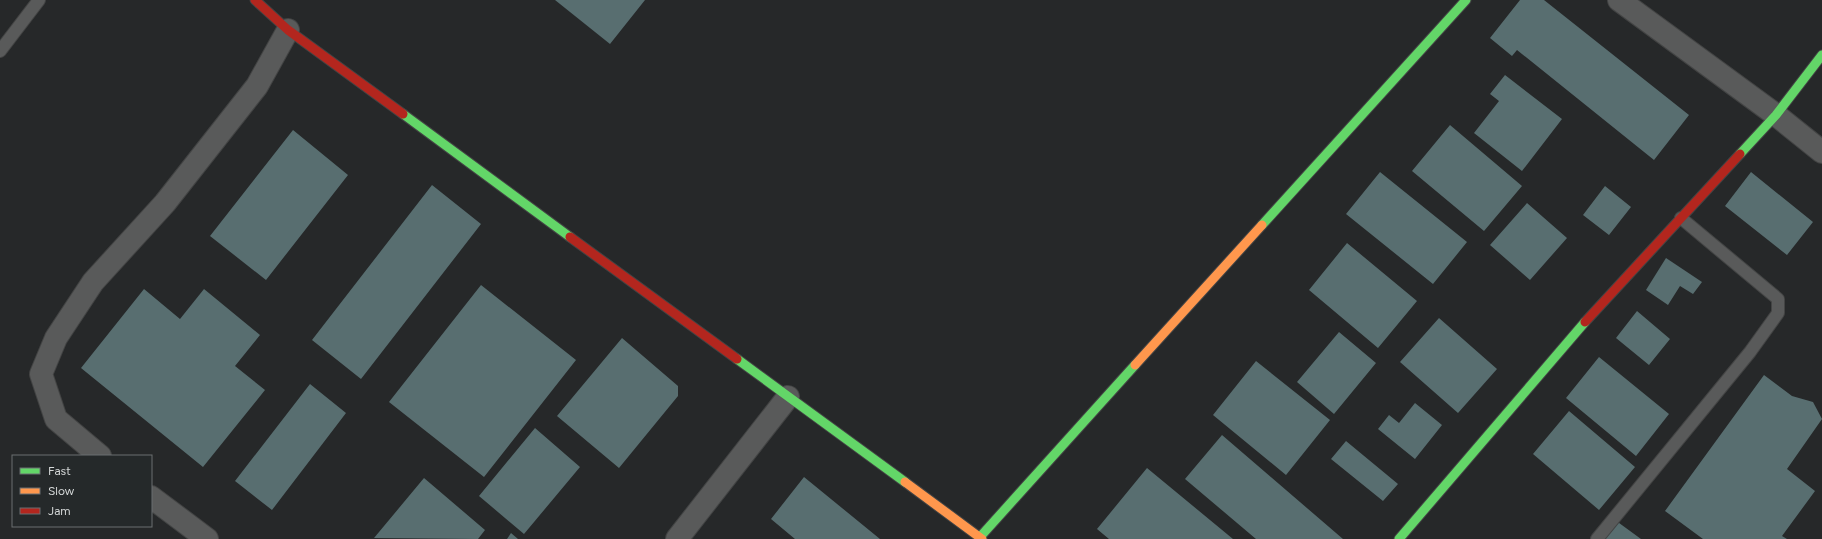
<svg xmlns="http://www.w3.org/2000/svg" width="1822" height="539" font-family="Figtree,sans-serif">
<style>
.building{fill:#586e70}
.lines{fill:none;stroke-linecap:round;stroke-linejoin:round}
.lane-casing{stroke:#434444;stroke-width:14}
.street-casing{stroke:#434444;stroke-width:24}
.fast-casing{stroke:#434444;stroke-width:11}
.slow-casing{stroke:#434444;stroke-width:11}
.jam-casing{stroke:#434444;stroke-width:11}
.lane{stroke:#595a5a;stroke-width:12}
.street{stroke:#595a5a;stroke-width:22}
.fast{stroke:#63d668;stroke-width:9}
.slow{stroke:#ff974d;stroke-width:9}
.jam{stroke:#b3261e;stroke-width:9}
</style>
<rect width="100%" height="100%" fill="#262829"/>
<path class="building" d="M555,0H645L610,44Z
M1520,0H1544L1689,115L1654,160L1517,50L1512,56L1490,38Z
M1505,75L1562,119L1522,171L1474,133L1499,101L1490,94Z
M1450,125L1522,186L1484,231L1412,171Z
M293,130L348,175L266,280L210,236Z
M1380,172L1467,242L1433,284L1346,214Z
M1751,172L1813,222L1787,255L1725,206Z
M432,185L481,224L361,379L312,340Z
M1605,186L1631,207L1609,235L1583,215Z
M1527,203L1567,238L1530,280L1490,245Z
M1347,243L1417,301L1378,348L1309,290Z
M1666,258L1702,282L1693,294L1680,286L1668,305L1646,290Z
M481,285L576,360L484,477L389,402Z
M144,289L180,319L204,289L260,335L235,366L265,390L203,467L81,368Z
M1637,311L1670,339L1649,365L1616,338Z
M1439,318L1497,369L1458,413L1400,362Z
M1339,332L1376,363L1334,414L1297,382Z
M622,338L678,386V396L619,468L557,416Z
M1599,357L1669,414L1636,456L1566,398Z
M1256,361L1330,420L1286,475L1213,415Z
M1764,375L1792,396L1813,402L1822,419L1787,469L1815,491L1782,536L1787,539H1703L1665,511Z
M310,384L346,413L272,510L235,481Z
M1415,403L1442,425L1415,459L1378,429L1389,415L1399,423Z
M1569,411L1635,467L1599,510L1533,454Z
M535,428L580,467L524,534L479,496Z
M1222,435L1343,539H1256L1185,479Z
M1346,441L1398,484L1383,501L1331,459Z
M1147,468L1233,539H1109L1097,529Z
M804,477L880,539H795L771,519Z
M424,478L485,530L478,539L374,538Z
M1615,520L1641,539H1601Z
M511,533L518,539H507Z"/>
<g class="lines">
<g class="lane-casing">
<path id="lane" d="M0,51L39,0
M1597,539L1750,352L1778,313V299L1681,218"/>
</g>
<g class="street-casing">
<path id="street" d="M1619,0L1776,115L1822,152
M100,456L56,419L41,374L56,338L93,282L165,203L257,86L288,30
M151,497L207,539
M677,539L788,397"/>
</g>
<g class="fast-casing">
<path id="fast" d="M403,114L570,237
M1740,154L1776,115L1822,55
M1262,225L1466,0
M737,359L905,482
M980,537L1135,365
M1399,539L1585,322"/>
</g>
<g class="slow-casing">
<path id="slow" d="M1135,365L1262,225
M905,482L982,539"/>
</g>
<g class="jam-casing">
<path id="jam" d="M255,0L288,30L403,114
M570,237L737,359
M1585,322L1740,154"/>
</g>
<use href="#lane" class="lane"/>
<use href="#street" class="street"/>
<use href="#fast" class="fast"/>
<use href="#slow" class="slow"/>
<use href="#jam" class="jam"/>
</g>
<rect x="12" y="455" width="140" height="72" fill="#25292a" stroke="#6b6f70"/>
<rect x="20" y="468" width="20" height="6" fill="#63d668" stroke="#6b6f70"/>
<text x="48" y="475" font-size="12" fill="#d5d8d8">Fast</text>
<rect x="20" y="488" width="20" height="6" fill="#ff974d" stroke="#6b6f70"/>
<text x="48" y="495" font-size="12" fill="#d5d8d8">Slow</text>
<rect x="20" y="508" width="20" height="6" fill="#b3261e" stroke="#6b6f70"/>
<text x="48" y="515" font-size="12" fill="#d5d8d8">Jam</text>
</svg>
